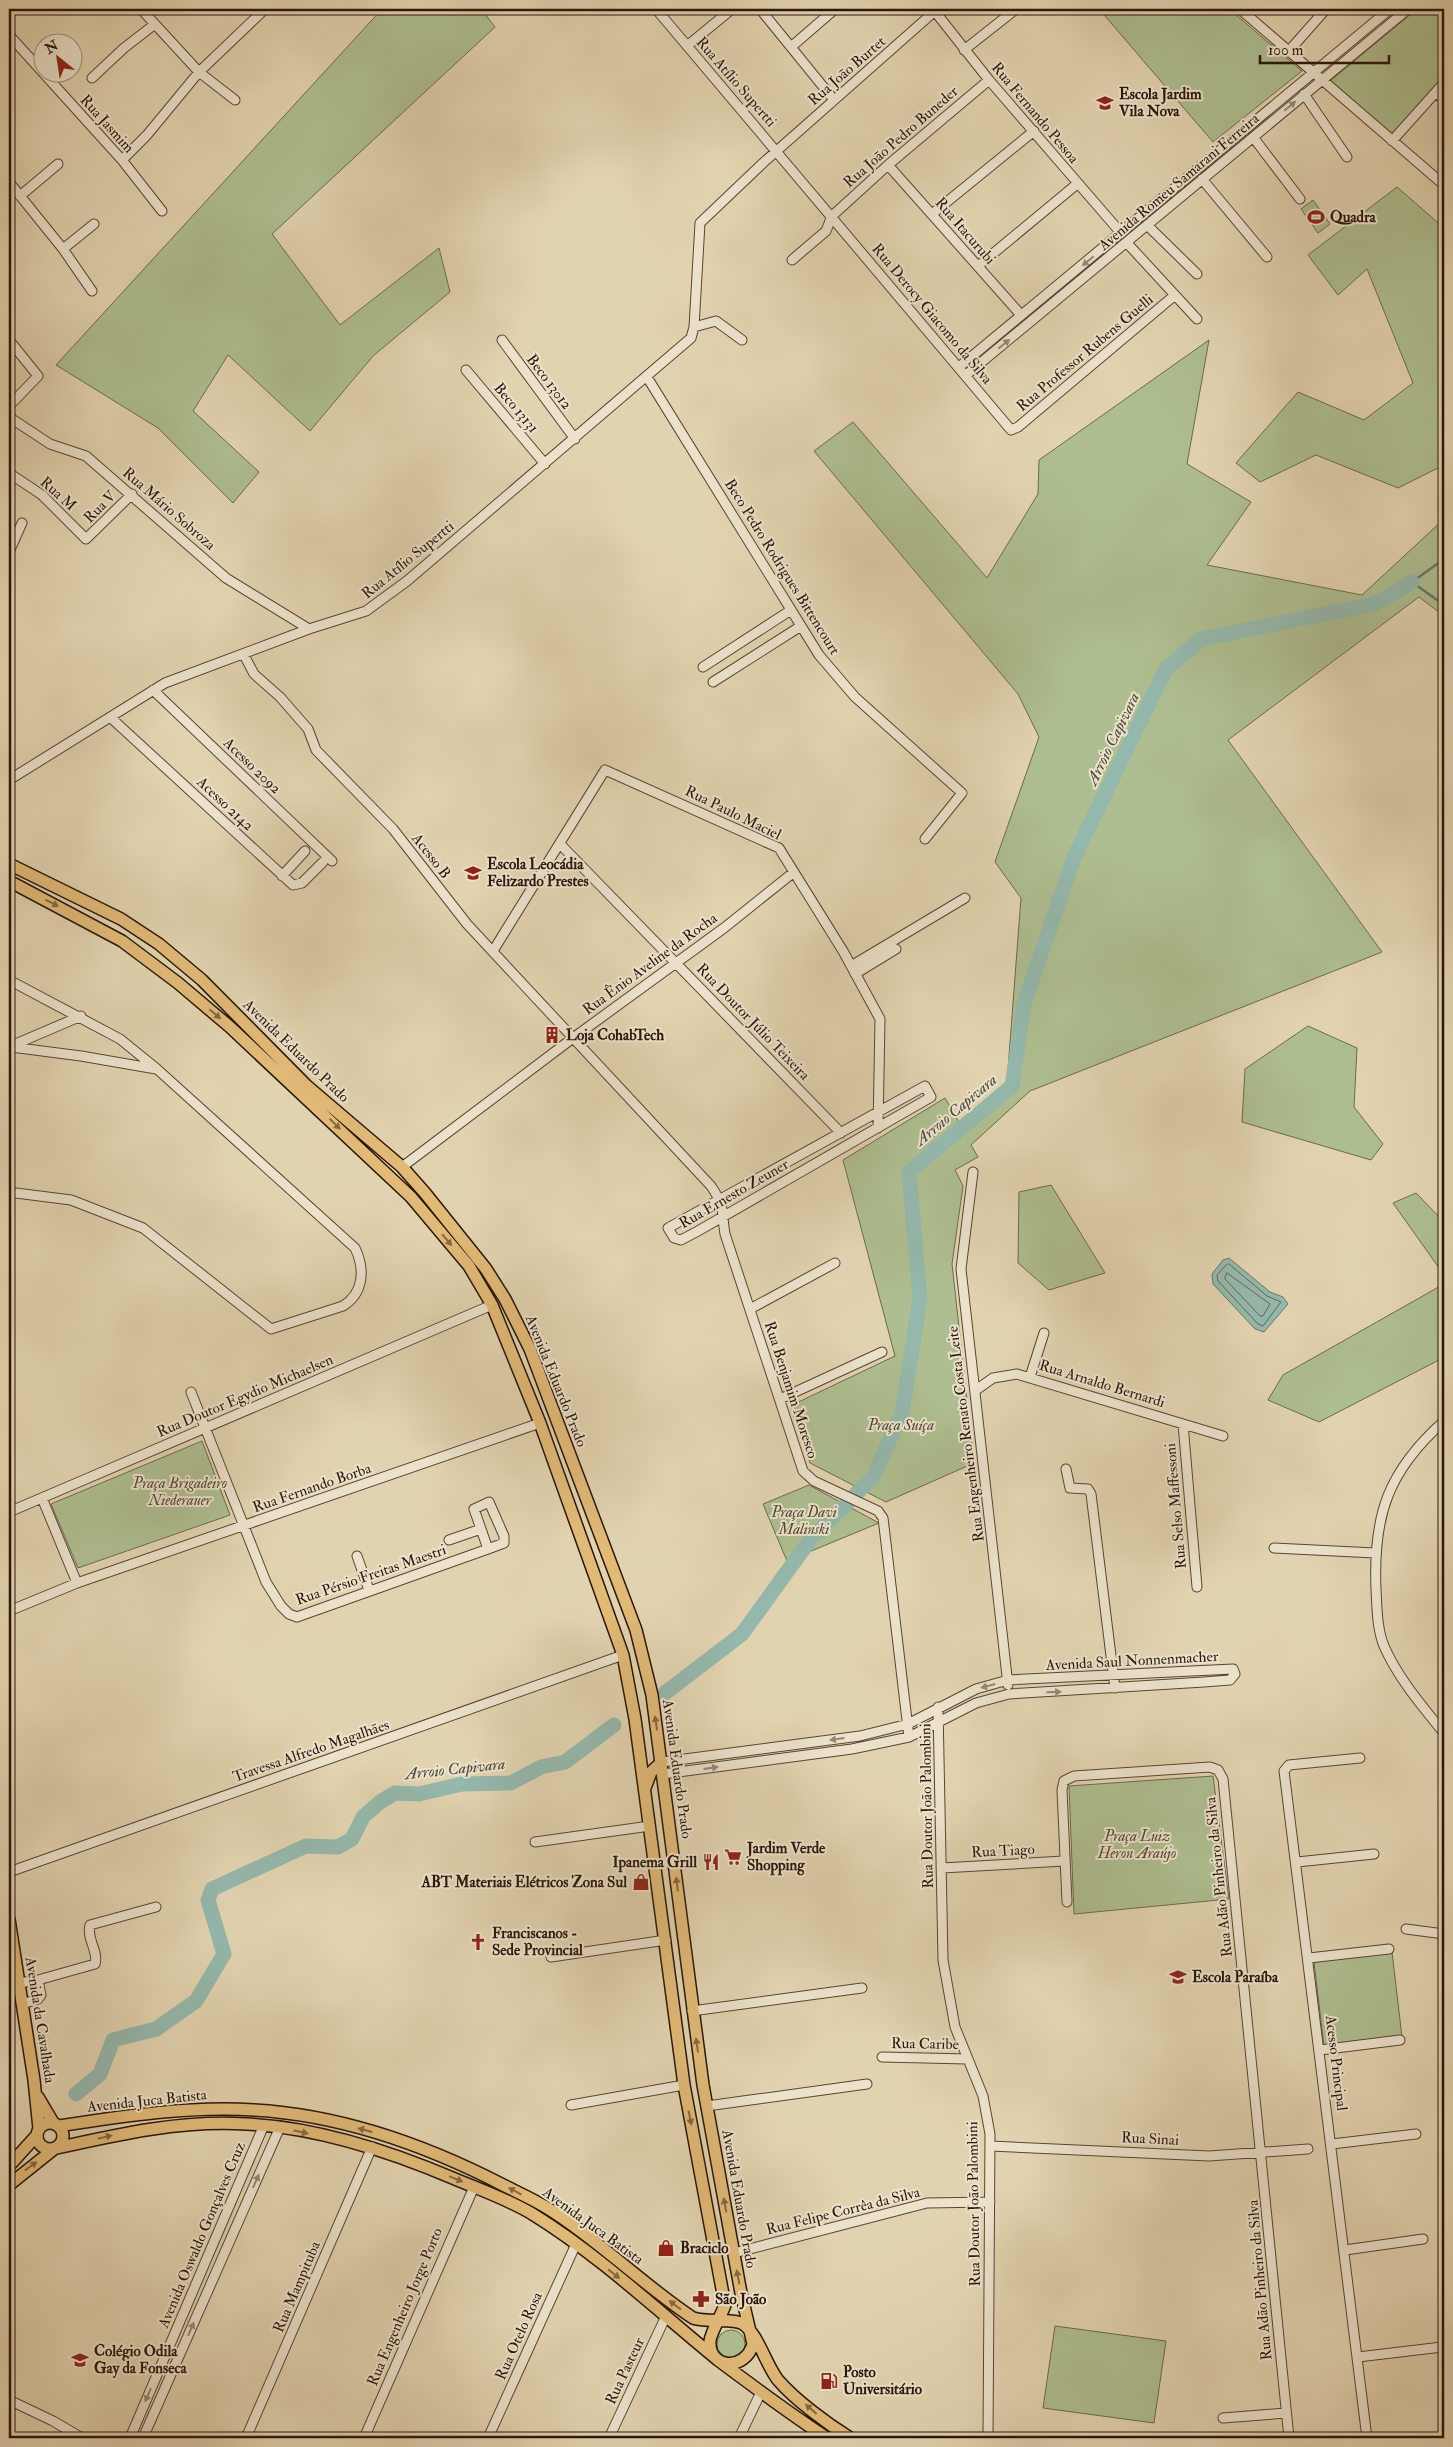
<svg xmlns="http://www.w3.org/2000/svg" width="1453" height="2447" font-family="'IM FELL Double Pica',serif">
<style>
.green{fill:#aebe90;stroke:#6c6a4e}
.water{fill:#95b8ac;stroke:#6a776c}
.lines{fill:none;stroke-linecap:round;stroke-linejoin:round}
.shore{stroke:#60675c;stroke-width:1}
.stream{stroke:#6a776c;stroke-width:2.5}
.river{stroke:#95b8ac;stroke-width:15}
.minor-casing{stroke:#584534;stroke-width:11}
.major-casing{stroke:#2a160b;stroke-width:14}
.minor{stroke:#ece2cc;stroke-width:9}
.major{stroke:#e1ba78;stroke-width:11}
.oneway{fill:#958675}
.oneway2{fill:#866842}
.labels{text-anchor:middle;dominant-baseline:central;stroke-width:4;stroke-linejoin:round;paint-order:stroke}
.street-label{font-size:15px;fill:#2a160b;stroke:#ece2cc}
.poi-label{font-size:15px;font-weight:bold;fill:#2a160b;stroke:#ece2cc;text-anchor:start}
.park-label{font-size:15px;font-style:italic;fill:#524833;stroke:#ece2cc}
.water-label{font-size:16px;font-style:italic;fill:#4a473b;stroke:#ece2cc}
</style>
<rect width="100%" height="100%" fill="#e2d3b0"/>
<filter id="stains"><feTurbulence type="fractalNoise" baseFrequency=".004" numOctaves="4"/><feColorMatrix values="0 0 0 0 .2 0 0 0 0 .09 0 0 0 0 .02 0 0 0 .5 -.17"/></filter>
<radialGradient id="worn" r=".72"><stop offset=".6" stop-color="#630" stop-opacity="0"/><stop offset="1" stop-color="#630" stop-opacity=".3"/></radialGradient>
<path class="green" d="M382,9H481L495,27L272,234L340,325L439,248L450,292L373,356L310,431L228,355L193,411L259,472L233,503L158,428L56,365Z
M1099,9H1229L1302,71L1213,142Z
M1417,9H1444V77L1393,136L1330,81Z
M1397,187L1444,228V465L1398,488L1316,455L1260,482L1236,463L1298,392L1364,420L1413,383L1367,269L1338,295L1308,255Z
M1313,200L1330,224L1318,233L1301,209Z
M1209,340L1187,464L1251,502L1207,565L1362,595L1444,519V616L1419,597L1228,740L1382,952L1030,1091L971,1145L978,1157L955,1170L963,1186L952,1264L974,1463L886,1502L810,1463L790,1406L895,1356L843,1160L945,1098L960,1124L1007,1082L1021,898L995,862L1039,737L1018,694L814,451L853,422L987,578L1038,494L1039,460Z
M1308,1026L1357,1048L1354,1107L1383,1144L1371,1160L1242,1122L1245,1069Z
M1051,1185L1105,1273L1049,1290L1018,1263L1019,1192Z
M1416,1193L1444,1222V1275L1393,1203Z
M1444,1284V1368L1439,1360L1319,1422L1268,1400L1283,1375Z
M202,1441L230,1515L78,1568L51,1504Z
M809,1485L879,1523L787,1561L763,1504Z
M1213,1776L1229,1899L1074,1914L1069,1786Z
M1392,1952L1402,2037L1324,2046L1314,1962Z
M1055,2326L1166,2341L1154,2423L1043,2408Z
M717 2344a14 14 0 1 1 28 0a14 14 0 1 1-28 0Z"/>
<path class="water" d="M1229,1258L1270,1292L1283,1297L1288,1304L1264,1332L1255,1329L1213,1284L1212,1274L1223,1260Z"/>
<g class="lines">
<path class="shore" d="M1229,1264L1267,1296L1281,1302L1263,1326L1258,1324L1218,1281L1217,1275L1226,1265Z
M1227,1273L1270,1304L1263,1316H1260L1225,1279Z"/>
<path class="stream" d="M1444,559L1412,582L1444,605"/>
<path class="river" d="M665,1693L742,1634L810,1540L873,1477L902,1413L920,1299L909,1172L1012,1086L1024,1004L1074,857L1166,669L1201,639L1375,604L1412,582
M76,2094L100,2074L113,2040L156,2029L196,2001L224,1954L208,1900L212,1889L306,1846L338,1847L352,1839L363,1817L380,1802L395,1793L419,1794L462,1784L511,1783L541,1767L565,1762L614,1725"/>
<g class="minor-casing">
<path id="minor" d="M141,9L199,72L235,100
M656,9L1011,430L1018,427L1175,295
M760,9L834,100
M933,9L989,80L1121,233
M1240,9L1444,185
M9,35L122,160L162,211
M687,46L732,9
M791,47L835,9
M964,50L1016,9
M1288,52L1326,9
M92,78L124,48L155,24
M1436,92L1444,100
M1304,94L1347,157
M1253,137L1300,199
M1392,141L1444,83
M122,160L147,135L199,72L265,9
M888,165L1021,315
M1202,179L1267,257
M9,182L63,249L92,291
M20,196L58,164
M932,214L1034,131
M832,216L888,165L989,80
M1147,225L1197,274
M1127,243L1197,319
M63,249L94,224
M792,260L826,231L832,216
M978,266L1077,184
M694,327L716,321L742,340
M9,340L38,376L9,406
M502,340L575,439
M959,367L1390,9
M466,370L545,464
M966,375L1408,9
M647,377L819,655L855,697L962,793L925,839
M9,417L50,444L86,456L226,578L309,629
M9,473L42,495L86,539L132,494
M9,552L22,523
M244,655L254,674L280,697L308,729L316,750L393,829L467,924L711,1186C726,1208 721,1211 725,1234L803,1471L814,1481L878,1511L883,1518L909,1737
M703,667L791,610
M713,682L801,626
M153,690L332,861
M110,717L293,885L302,883L323,862
M9,780L165,683L309,629L366,611L407,581L691,338L694,327L700,223L763,163L935,11
M560,844L841,1133
M282,876L305,851
M493,951L605,770L779,848L843,951L880,1019L878,1128
M851,966L965,898
M855,974L896,949
M9,980L120,1039L157,1069L355,1248C365,1269 364,1293 343,1306L271,1329L143,1228L71,1200L16,1193L9,1195
M11,1046L81,1016
M11,1047L81,1056L156,1069
M925,1086L931,1097L698,1231L681,1240L674,1238L668,1228Z
M402,1167L573,1038L724,928L794,872
M973,1172L961,1269L1008,1685
M750,1309L835,1263
M1030,1377L1044,1333
M976,1390L993,1378L1017,1374L1223,1436
M191,1392L266,1582L281,1606L289,1614L297,1617L488,1549L504,1543V1536L489,1502L474,1509L488,1549
M780,1399L882,1352
M1444,1421C1388,1471 1373,1515 1376,1589C1377,1608 1377,1629 1384,1646C1398,1678 1422,1706 1444,1733
M1183,1424L1197,1587
M1066,1469L1070,1488L1088,1489L1091,1494L1115,1688
M42,1498L77,1583
M9,1512L492,1305
M449,1540L481,1529
M1274,1548L1375,1553
M357,1556L369,1590
M9,1611L77,1583L540,1423
M938,1707L943,1960L955,2027L983,2096L990,2134L988,2438
M1360,1758L1289,1765L1284,1771L1367,2438
M662,1762L860,1736L908,1724L976,1689L1008,1680L1233,1669L1235,1674L1230,1680L1204,1682L1009,1694L976,1703L909,1737L852,1749L663,1774
M535,1842L650,1826
M1297,1862L1374,1854
M942,1868L1064,1861
M9,1872L623,1655
M1067,1902L1062,1790L1064,1781L1074,1776L1210,1767L1218,1770L1223,1779L1289,2438
M1406,1929L1444,1934
M551,1957L666,1940
M1309,1958L1389,1949
M38,1980L95,1964C99,1952 86,1938 90,1925L156,1907
M19,1983L38,1980L41,1995L38,1999L22,2004
M692,2011L862,1988
M1320,2050L1400,2040
M882,2057L967,2059
M571,2105L684,2085
M707,2106L867,2084
M1332,2144L1416,2134
M990,2146L1209,2156L1308,2149
M1345,2250L1423,2239
M734,2253L927,2203L990,2202
M1358,2357L1442,2347
M9,2400L53,2421L82,2438
M1223,2418L1286,2413
M130,2438L264,2125
M143,2438L280,2127
M246,2438L372,2147
M364,2438L474,2187
M488,2438L576,2244
M609,2438L666,2316
M739,2438L761,2392"/>
</g>
<g class="major-casing">
<path id="major" d="M9,864L121,919L159,944L202,980L307,1086L402,1167L425,1193L486,1269L505,1299L530,1349L636,1630L652,1695L703,2085L741,2293L753,2344C745,2372 708,2369 710,2341C711,2332 721,2316 725,2305L684,2085L635,1719L623,1655L540,1423L492,1305L469,1266L411,1197L230,1027L178,983L122,941L9,881
M645,1788L651,1772L662,1762
M9,1919L34,2080L39,2129
M38,2097L54,2124
M37 2136a13 13 0 1 1 26 0a13 13 0 1 1-26 0Z
M59,2126C124,2116 188,2106 254,2110C342,2115 428,2146 505,2186C519,2193 535,2200 549,2209C599,2240 643,2285 693,2318C708,2323 733,2318 743,2324C758,2334 766,2365 778,2380C795,2400 828,2424 850,2438
M57,2148C119,2134 182,2120 246,2124C315,2127 392,2152 455,2179C481,2190 510,2200 534,2215C600,2256 658,2311 718,2360C754,2387 790,2414 827,2438
M9,2166L37,2135
M9,2185L54,2149"/>
</g>
<use href="#minor" class="minor"/>
<use href="#major" class="major"/>
</g>
<defs><path id="oneway-solid" d="M-6-.8H1V-3.2L6.5 0L1 3.2V.8H-6Z" transform="scale(1.25)"/></defs>
<g class="oneway">
<use href="#oneway-solid" transform="translate(1290 106) rotate(-40)"/>
<use href="#oneway-solid" transform="translate(1088 261) rotate(140)"/>
<use href="#oneway-solid" transform="translate(1004 344) rotate(-39)"/>
<use href="#oneway-solid" transform="translate(988 1686) rotate(165)"/>
<use href="#oneway-solid" transform="translate(1054 1692) rotate(-2)"/>
<use href="#oneway-solid" transform="translate(837 1739) rotate(172)"/>
<use href="#oneway-solid" transform="translate(711 1768) rotate(-8)"/>
<use href="#oneway-solid" transform="translate(256 2181) rotate(-66)"/>
<use href="#oneway-solid" transform="translate(191 2329) rotate(-67)"/>
<use href="#oneway-solid" transform="translate(148 2395) rotate(113)"/>
</g>
<g class="oneway2">
<use href="#oneway-solid" transform="translate(52 903) rotate(27)"/>
<use href="#oneway-solid" transform="translate(215 1014) rotate(40)"/>
<use href="#oneway-solid" transform="translate(335 1124) rotate(44)"/>
<use href="#oneway-solid" transform="translate(447 1240) rotate(50)"/>
<use href="#oneway-solid" transform="translate(656 1723) rotate(-98)"/>
<use href="#oneway-solid" transform="translate(677 1884) rotate(-97)"/>
<use href="#oneway-solid" transform="translate(697 2045) rotate(-98)"/>
<use href="#oneway-solid" transform="translate(690 2118) rotate(79)"/>
<use href="#oneway-solid" transform="translate(365 2130) rotate(-165)"/>
<use href="#oneway-solid" transform="translate(301 2132) rotate(12)"/>
<use href="#oneway-solid" transform="translate(105 2137) rotate(-13)"/>
<use href="#oneway-solid" transform="translate(31 2166) rotate(-36)"/>
<use href="#oneway-solid" transform="translate(456 2179) rotate(23)"/>
<use href="#oneway-solid" transform="translate(515 2191) rotate(-152)"/>
<use href="#oneway-solid" transform="translate(725 2205) rotate(-100)"/>
<use href="#oneway-solid" transform="translate(614 2274) rotate(38)"/>
<use href="#oneway-solid" transform="translate(738 2277) rotate(-101)"/>
<use href="#oneway-solid" transform="translate(675 2305) rotate(-143)"/>
<use href="#oneway-solid" transform="translate(811 2409) rotate(-139)"/>
</g>
<defs>
<g id="school-bare" transform="scale(1.35)"><path d="M0-5L7-2L0 1L-7-2ZM-4 1L0 2.5L4 1V4Q0 6-4 4Z" fill="#8f2418" stroke="#ece2cc" stroke-width="2.5" paint-order="stroke"/></g>
<g id="stadium-bare" transform="scale(1.35)"><path d="M0-5a6.5 5 0 1 0 0 10a6.5 5 0 1 0 0-10ZM-3.5-1.8h7v3.6h-7Z" fill="#8f2418" stroke="#ece2cc" stroke-width="2.5" paint-order="stroke"/></g>
<g id="building-bare" transform="scale(1.35)"><path d="M-4-6H4V6H1V3H-1V6H-4ZM-2.5-4.3h1.7v1.8h-1.7ZM.8-4.3h1.7v1.8H.8ZM-2.5-1h1.7V.8h-1.7ZM.8-1h1.7V.8H.8Z" fill="#8f2418" stroke="#ece2cc" stroke-width="2.5" paint-order="stroke"/></g>
<g id="supermarket-bare" transform="scale(1.35)"><path d="M-6-5.5h2.5l.6 2H6L4.5 2H-2.5L-4.4-4H-6ZM-1.5 3.2a1.3 1.3 0 1 0 .1 0ZM3 3.2a1.3 1.3 0 1 0 .1 0Z" fill="#8f2418" stroke="#ece2cc" stroke-width="2.5" paint-order="stroke"/></g>
<g id="restaurant-bare" transform="scale(1.35)"><path d="M-5-6h1v4h1v-4h1v4h1v-4h1v5L-1.5 .5V6h-2V.5L-5-1ZM5-6V6H3V1.5H1.5Q1.5-4 5-6Z" fill="#8f2418" stroke="#ece2cc" stroke-width="2.5" paint-order="stroke"/></g>
<g id="shop-bare" transform="scale(1.35)"><path d="M-5-2.5h2.3a2.7 3.5 0 0 1 5.4 0H5L5.5 6h-11ZM-1.5-2.5h3a1.5 2.3 0 0 0-3 0Z" fill="#8f2418" stroke="#ece2cc" stroke-width="2.5" paint-order="stroke"/></g>
<g id="church-bare" transform="scale(1.35)"><path d="M-1.2-6h2.4v3.5h3.3v2.4h-3.3V6h-2.4V-.1h-3.3v-2.4h3.3Z" fill="#8f2418" stroke="#ece2cc" stroke-width="2.5" paint-order="stroke"/></g>
<g id="pharmacy-bare" transform="scale(1.35)"><path d="M-2-6h4v4h4v4h-4v4h-4v-4h-4v-4h4Z" fill="#8f2418" stroke="#ece2cc" stroke-width="2.5" paint-order="stroke"/></g>
<g id="fuel-bare" transform="scale(1.35)"><path d="M-5.5-6h7V0h2V4h1.3V-2.5L3-4.5l.8-.8L6-3V5H2.5V1h-1V6h-7ZM-4.2-4.7v3.2H.2V-4.7Z" fill="#8f2418" stroke="#ece2cc" stroke-width="2.5" paint-order="stroke"/></g>
</defs>
<g fill-rule="evenodd">
<use href="#school-bare" x="1105" y="103"/>
<use href="#stadium-bare" x="1316" y="217"/>
<use href="#school-bare" x="473" y="873"/>
<use href="#building-bare" x="552" y="1035"/>
<use href="#supermarket-bare" x="733" y="1857"/>
<use href="#restaurant-bare" x="711" y="1862"/>
<use href="#shop-bare" x="641" y="1882"/>
<use href="#church-bare" x="478" y="1942"/>
<use href="#school-bare" x="1178" y="1977"/>
<use href="#shop-bare" x="666" y="2248"/>
<use href="#pharmacy-bare" x="701" y="2299"/>
<use href="#school-bare" x="80" y="2360"/>
<use href="#fuel-bare" x="829" y="2381"/>
</g>
<g class="labels">
<g class="street-label">
<text transform="translate(847 71) rotate(-41)">Rua João Burtet</text>
<text transform="translate(736 82) rotate(49)">Rua Atílio Supertti</text>
<text transform="translate(1035 113) rotate(50)">Rua Fernando Pessoa</text>
<text transform="translate(107 124) rotate(48)">Rua Jasmim</text>
<text transform="translate(901 137) rotate(-41)">Rua João Pedro Buneder</text>
<text transform="translate(1179 182) rotate(-40)">Avenida Romeu Samarani Ferreira</text>
<text transform="translate(965 231) rotate(49)">Rua Itacurubi</text>
<text transform="translate(932 314) rotate(50)">Rua Derocy Giacomo da Silva</text>
<text transform="translate(1085 353) rotate(-40)">Rua Professor Rubens Guelli</text>
<text transform="translate(549 382) rotate(53)">Beco 13012</text>
<text transform="translate(516 408) rotate(50)">Beco 13131</text>
<text transform="translate(58 494) rotate(42)">Rua M</text>
<text transform="translate(100 507) rotate(-45)">Rua V</text>
<text transform="translate(169 509) rotate(41)">Rua Mário Sobroza</text>
<text transform="translate(408 560) rotate(-39)">Rua Atílio Supertti</text>
<text transform="translate(782 567) rotate(58)">Beco Pedro Rodrigues Bittencourt</text>
<text transform="translate(252 766) rotate(44)">Acesso 2092</text>
<text transform="translate(225 804) rotate(43)">Acesso 2142</text>
<text transform="translate(733 813) rotate(26)">Rua Paulo Maciel</text>
<text transform="translate(431 856) rotate(52)">Acesso B</text>
<text transform="translate(650 964) rotate(-36)">Rua Ênio Aveline da Rocha</text>
<text transform="translate(753 1022) rotate(46)">Rua Doutor Júlio Teixeira</text>
<text transform="translate(296 1051) rotate(44)">Avenida Eduardo Prado</text>
<text transform="translate(734 1194) rotate(-30)">Rua Ernesto Zeuner</text>
<text transform="translate(556 1381) rotate(68)">Avenida Eduardo Prado</text>
<text transform="translate(1102 1384) rotate(17)">Rua Arnaldo Bernardi</text>
<text transform="translate(791 1390) rotate(72)">Rua Benjamim Moresco</text>
<text transform="translate(245 1396) rotate(-23)">Rua Doutor Egydio Michaelsen</text>
<text transform="translate(966 1434) rotate(-97)">Rua Engenheiro Renato Costa Leite</text>
<text transform="translate(312 1488) rotate(-19)">Rua Fernando Borba</text>
<text transform="translate(1176 1506) rotate(-95)">Rua Selso Maffessoni</text>
<text transform="translate(371 1575) rotate(-19)">Rua Pérsio Freitas Maestri</text>
<text transform="translate(1132 1661) rotate(-3)">Avenida Saul Nonnenmacher</text>
<text transform="translate(311 1751) rotate(-19)">Travessa Alfredo Magalhães</text>
<text transform="translate(677 1769) rotate(82)">Avenida Eduardo Prado</text>
<text transform="translate(927 1806) rotate(-91)">Rua Doutor João Palombini</text>
<text transform="translate(1003 1851) rotate(-3)">Rua Tiago</text>
<text transform="translate(1219 1877) rotate(-96)">Rua Adão Pinheiro da Silva</text>
<text transform="translate(40 2020) rotate(81)">Avenida da Cavalhada</text>
<text transform="translate(925 2044) rotate(1)">Rua Caribe</text>
<text transform="translate(1336 2063) rotate(83)">Acesso Principal</text>
<text transform="translate(147 2101) rotate(-6)">Avenida Juca Batista</text>
<text transform="translate(1150 2139) rotate(3)">Rua Sinai</text>
<text transform="translate(739 2199) rotate(80)">Avenida Eduardo Prado</text>
<text transform="translate(974 2204) rotate(-91)">Rua Doutor João Palombini</text>
<text transform="translate(843 2211) rotate(-14)">Rua Felipe Corrêa da Silva</text>
<text transform="translate(593 2226) rotate(36)">Avenida Juca Batista</text>
<text transform="translate(202 2235) rotate(-67)">Avenida Oswaldo Gonçalves Cruz</text>
<text transform="translate(1260 2280) rotate(-95)">Rua Adão Pinheiro da Silva</text>
<text transform="translate(297 2287) rotate(-67)">Rua Mampituba</text>
<text transform="translate(405 2307) rotate(-67)">Rua Engenheiro Jorge Porto</text>
<text transform="translate(519 2336) rotate(-66)">Rua Otelo Rosa</text>
<text transform="translate(625 2371) rotate(-65)">Rua Pasteur</text>
</g>
<g class="poi-label">
<text x="1119" y="94">Escola Jardim<tspan x="1119" dy="17">Vila Nova</tspan></text>
<text x="1330" y="217">Quadra</text>
<text x="487" y="864">Escola Leocádia<tspan x="487" dy="17">Felizardo Prestes</tspan></text>
<text x="566" y="1035">Loja CohabTech</text>
<text x="747" y="1848">Jardim Verde<tspan x="747" dy="17">Shopping</tspan></text>
<text x="697" y="1862" text-anchor="end">Ipanema Grill</text>
<text x="627" y="1882" text-anchor="end">ABT Materiais Elétricos Zona Sul</text>
<text x="492" y="1933">Franciscanos -<tspan x="492" dy="17">Sede Provincial</tspan></text>
<text x="1192" y="1977">Escola Paraíba</text>
<text x="680" y="2248">Braciclo</text>
<text x="715" y="2299">São João</text>
<text x="94" y="2351">Colégio Odila<tspan x="94" dy="17">Gay da Fonseca</tspan></text>
<text x="843" y="2372">Posto<tspan x="843" dy="17">Universitário</tspan></text>
</g>
<g class="park-label">
<text x="901" y="1425">Praça Suíça</text>
<text x="180" y="1483">Praça Brigadeiro<tspan x="180" dy="17">Niederauer</tspan></text>
<text x="804" y="1512">Praça Davi<tspan x="804" dy="17">Malinski</tspan></text>
<text x="1137" y="1836">Praça Luiz<tspan x="1137" dy="17">Heron Araújo</tspan></text>
</g>
<g class="water-label">
<text transform="translate(1113 739) rotate(-64)">Arroio Capivara</text>
<text transform="translate(956 1110) rotate(-40)">Arroio Capivara</text>
<text transform="translate(455 1769) rotate(-6)">Arroio Capivara</text>
</g>
</g>
<rect width="1453" height="2447" fill="none" stroke="#e2d3b0" stroke-width="30"/>
<rect x="10" y="10" width="1433" height="2427" fill="none" stroke="#2a160b" stroke-width="2.5"/>
<rect x="15" y="15" width="1423" height="2417" fill="none" stroke="#2a160b"/>
<g transform="translate(58 58) rotate(330)"><circle r="24" fill="#ece2cc" stroke="#9e907f"/>
<path d="M0-4L9 19L0 12L-9 19Z" fill="#8f2418"/>
<text y="-8" font-size="14" font-weight="bold" text-anchor="middle" fill="#2a160b">N</text>
</g>
<path d="M1260 55v8h129v-8" fill="none" stroke="#2a160b" stroke-width="2.5"/>
<text x="1268" y="55" font-size="15" fill="#2a160b" stroke="#ece2cc" stroke-width="4" paint-order="stroke">100 m</text>
<rect width="100%" height="100%" filter="url(#stains)"/>
<rect width="100%" height="100%" fill="url(#worn)"/>
</svg>
